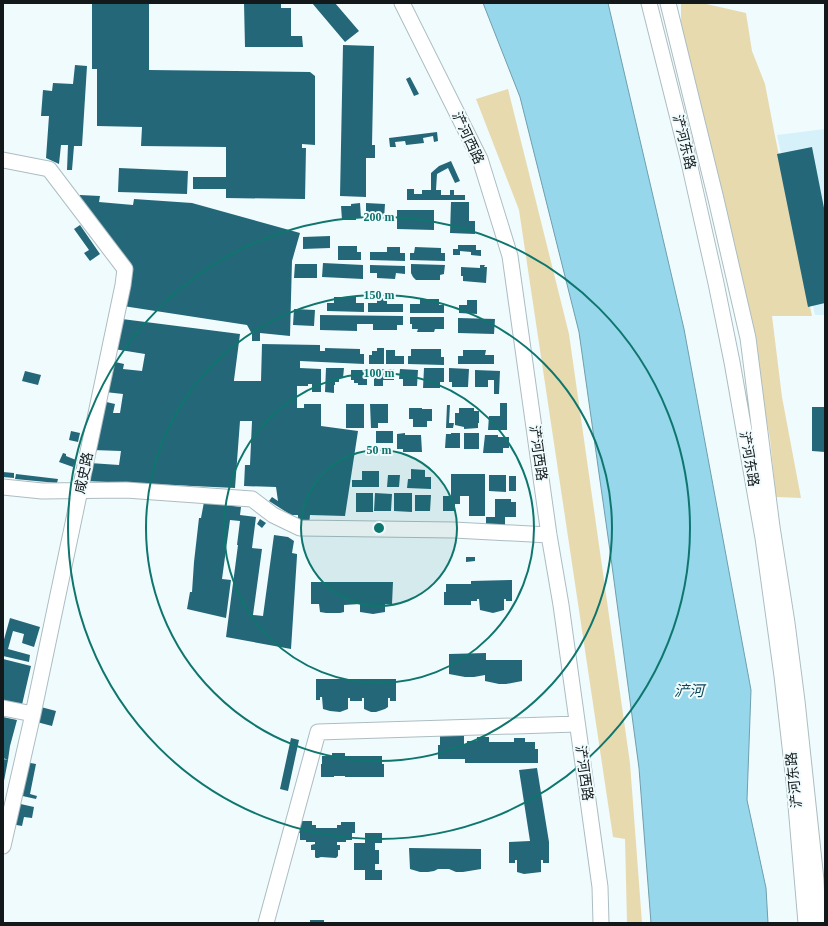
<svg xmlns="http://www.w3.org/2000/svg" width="828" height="926" font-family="'Times New Roman','Noto Sans SC',serif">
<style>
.built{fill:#d7f1fa}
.green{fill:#e8daaf}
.water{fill:#96d7ec;stroke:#6f9ead}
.building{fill:#246779}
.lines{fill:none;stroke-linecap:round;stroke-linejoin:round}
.minor-casing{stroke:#acbdc2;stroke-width:17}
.minor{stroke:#fff;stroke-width:15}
.ring{fill:none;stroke:#0f766e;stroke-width:2}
.labels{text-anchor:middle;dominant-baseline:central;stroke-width:4;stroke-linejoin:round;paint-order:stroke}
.street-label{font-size:14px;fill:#13191b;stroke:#f0fbfe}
.water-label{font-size:15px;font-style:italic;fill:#0c4655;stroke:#f0fbfe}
.centre{fill:#0f766e;stroke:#f0fbfe;stroke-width:2}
.ring-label{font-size:12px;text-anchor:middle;font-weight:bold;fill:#0f766e;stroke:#f0fbfe;stroke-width:4;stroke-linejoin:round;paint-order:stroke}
</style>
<rect width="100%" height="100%" fill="#f0fbfe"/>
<path class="built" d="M825,129V315H815L777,135Z"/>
<path class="green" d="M681,3H702L746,13L752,51L765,84L775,136L812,316H772L782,397L801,498L776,497L770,439L753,346L681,27Z
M508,89L569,334L630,763L642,923H627L625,839L613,837L519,210L476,99Z"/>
<path class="water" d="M483,3H608L684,329L751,690L747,800L766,888L768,923H651L639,768L611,558L579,332L520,97Z"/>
<path class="building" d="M92,3H149V70L310,72L315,76V145L302,144V148H306L305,199L226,198V189H193V177H226V147L141,146L142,127L97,126V69H92Z
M244,3H281V8H291V36H302L303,47H245Z
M312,3H335L359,31L345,42Z
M343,45L374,46L372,145H375V158H366V197L340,196Z
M75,65L87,66L82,146H74L72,170H67L68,145H61L59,164L46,158L49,116H41L43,90L52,91L53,83L73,84Z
M410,77L419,94L414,96L406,79Z
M437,132L438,141L434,142L433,136L423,138L424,143L406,145L405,141L395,142L396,147H390L389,138Z
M812,147L825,213V303L808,307L777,154Z
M451,161L460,181L455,183L448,168L437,174L436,190H441V195H450V190H454V195H465V200H407V189H414V194H422V190H431V173L439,166Z
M119,168L188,171L187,194L118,192Z
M80,195L100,196L99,202L133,205L134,199L192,203L300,233L292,261L290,336L260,333V341H252V334L247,325L123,306L131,265L127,259L118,257L79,207Z
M451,202H469V221H475V234L450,233Z
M360,203L361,218H356V220H342L341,206H351V204Z
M366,203L385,204L384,219H381V222H376V220H366Z
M397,210H434V230L397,229Z
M80,225L100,254L90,261L84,253L89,250L74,229Z
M330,236V248L303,249V237Z
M458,245H476V250H481V256L471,255V252L460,251V255H453V249H458Z
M338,246H357V252H361V260H338Z
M387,247H400V253H405V261L370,260V252H387Z
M415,247L441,248V253H445V261L410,260V253H414Z
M323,263L363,265V279L322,277Z
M295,264H317V278H294Z
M411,264L445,265L444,273V274L440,275V280H416L413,277L411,273Z
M370,265L405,266V274L396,273L395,279L377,278V273H370Z
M480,265H485L484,267H487L486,283L463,281V276H461V267L480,268Z
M334,297H356V303H364V312L327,311V303H334Z
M377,298H387V304H403V312H368V303H377Z
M420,299H439V305H444V313H410V304H420Z
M467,300H477V314L459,313V305H467Z
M294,309L315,310L314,326L293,325Z
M320,315L403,316V325H397V330H373V324H357V331L320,330Z
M410,317H444V329H435L434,332H417L418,329H412V324H410Z
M458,318L495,319L494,334L458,333Z
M122,319L240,334L234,380V381H261L262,344L320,345V351H325V348L360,349V354H364V364L300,361V368L321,369V392H312V384H308V386H297V408H304V404H321V426L358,431L345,516L310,515L309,525L298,524V515H291L269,501L272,497L278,501L276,487L244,486L245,465H250L252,421H240L235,488L86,481L90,463L119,465L121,451L93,450L102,401L115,404L113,413H120L123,394L105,392L111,361L124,364L123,369L142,371L145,354L114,349Z
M377,348H384V364H369V355H372V351H377Z
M411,349H441V357H444V365L408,364V356H411Z
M386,350H395V356H404V364H386Z
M463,350H486L485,355H494V364H458V356H463Z
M326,368H344L343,378H339V382H335V385H334V393L325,392Z
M424,368H444V382H440V388H423Z
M449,368L469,369L468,387H452V382H449Z
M374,369H394V380H383V386H374Z
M400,369L418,370L417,386H403V379H399Z
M351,370H367V385H358V383H354V380H351Z
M475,370L500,371L499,394H494V380H488V387H475Z
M25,371L41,375L38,385L22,381Z
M500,403H507V430H488L489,416H500Z
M346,404H364V428H346Z
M370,404H388V423H378V428H371Z
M447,405H450L449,423H454L453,428H446Z
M812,407H825V452L812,451Z
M409,408H422V409H432V421H427V427H413V419H409Z
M459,408H474V411H479V423H478V428L464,429V427L455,425V413H459Z
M71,431L80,433L78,442L69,440Z
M376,431H393V443H376Z
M405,433V435H421L422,452H403V449H397V434Z
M451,433H460V448H445L446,434H451Z
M464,433H479V449H464Z
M485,435H498V437H509V448H503V453H483Z
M63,453L66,454V456L76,460L73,467L59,462Z
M411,469L425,470V477H431V489L407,488L408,479H411Z
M362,471H379V487H352V480H362Z
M3,472L14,473V478L3,477Z
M16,474L58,479L57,483L15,479Z
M451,474H485V516H469V496H460V504H455V511H443V496H451Z
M388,475H400L399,487H387Z
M489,475H506V492L489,491Z
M509,476H516V491H509Z
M356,493H373V512H356Z
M375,493L392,494L391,511H374Z
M394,493H412V512L394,511Z
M415,495H431L430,511H415Z
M495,499H511V502H516V517H505V528H486V517H495Z
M204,502L241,507L240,515L256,517L252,548L262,549L253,615L263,616L274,535L288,537L294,541L292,553L297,554V556L291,649L226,637L238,545H237L240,521L230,520L222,579L231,580L226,618L187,609L190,592H192L194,562L199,518H201Z
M260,519L266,523L262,528L257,524Z
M466,557H475V561L466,562Z
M512,580V601H506V599H504V610L493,613L480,610L479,599H477V601H471V605H444V592H446V584H471V581Z
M311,582H393L392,604H385V612L373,614L360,612V604L344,605V612L340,613H326L320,612L319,604H311Z
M10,618L40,627L34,647L22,643L24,634L13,631L8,649L30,655L29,662L3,656V643Z
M486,653V660H522V681L506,684H499L485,681V675L474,677H465L449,674V654Z
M3,659L31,666L21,709L3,705Z
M316,679H396V701H390V698H388V707L385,709L376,712H371L364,709V698H362V701H350V698H348V709L340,712L330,711L323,709L322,697H320V700H316Z
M37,706L56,711L52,726L33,721Z
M3,717L17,720L10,746L8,760L3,758Z
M440,736H464V744H467V741H477V737H489V742H514V738H525V742H535V749H538V763H465V759H438V745H440Z
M291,738L299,740L288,791L280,789Z
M332,753H345V756H382V764H384V777H345V776H334V777H321V764H322V756H332Z
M3,759L8,760L4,781H3Z
M25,762L36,764L30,794L37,796L36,799L18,795Z
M537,768L549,842V863H543V860H541V872L524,874L517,872V860H515V863H509V842L530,841L519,770Z
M16,803L34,807L32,818L24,817L22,826L11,824Z
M297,821H312V825H316V828H337V825H341V822H355V833H352V840H346V842H337V845H340V850H338V856L336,858L321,857L318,858H316L315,857V850H311V845L315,844V842H306V840H300V833H297Z
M365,833H382V843H375V850H379V864H375V870H382V880H365V870H354V843H365Z
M409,848L481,849V869L463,872H456L449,869H438L434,871L428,872H420L410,869Z
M310,920H324V923H310Z"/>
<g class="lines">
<g class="minor-casing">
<path id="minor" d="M402,3L480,159L510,256L549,535L561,605L600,887L601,923
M649,3L688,158L716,283L732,362L763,538L782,676L794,782L806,923
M668,3L716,199L748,338L772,527L787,623L797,701L816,880L818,923
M3,160L49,169L125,269L123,285L33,714L3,846
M3,487L42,491L126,490L252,499L273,515L300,528L454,530L549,535
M3,708L33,714
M266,923L318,732L577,724"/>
</g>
<use href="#minor" class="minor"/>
</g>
<circle cx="379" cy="528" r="78" fill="#0f766e" fill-opacity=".12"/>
<g class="ring">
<circle cx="379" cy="528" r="78"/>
<circle cx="379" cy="528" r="155"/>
<circle cx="379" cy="528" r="233"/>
<circle cx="379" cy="528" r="311"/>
</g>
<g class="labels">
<g class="street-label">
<text transform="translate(468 138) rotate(65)">浐河西路</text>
<text transform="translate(684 142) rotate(76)">浐河东路</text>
<text transform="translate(538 453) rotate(82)">浐河西路</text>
<text transform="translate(749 459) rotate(80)">浐河东路</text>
<text transform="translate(84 473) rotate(-78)">咸史路</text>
<text transform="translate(584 773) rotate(82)">浐河西路</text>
<text transform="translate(794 780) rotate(-96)">浐河东路</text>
</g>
<g class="water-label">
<text x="689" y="691">浐河</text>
</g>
</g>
<circle cx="379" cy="528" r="6" class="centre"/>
<g class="ring-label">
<text x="379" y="221">200 m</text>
<text x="379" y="299">150 m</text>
<text x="379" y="377">100 m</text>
<text x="379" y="454">50 m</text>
</g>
<rect width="828" height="926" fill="none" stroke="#13191b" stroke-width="8"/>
</svg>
